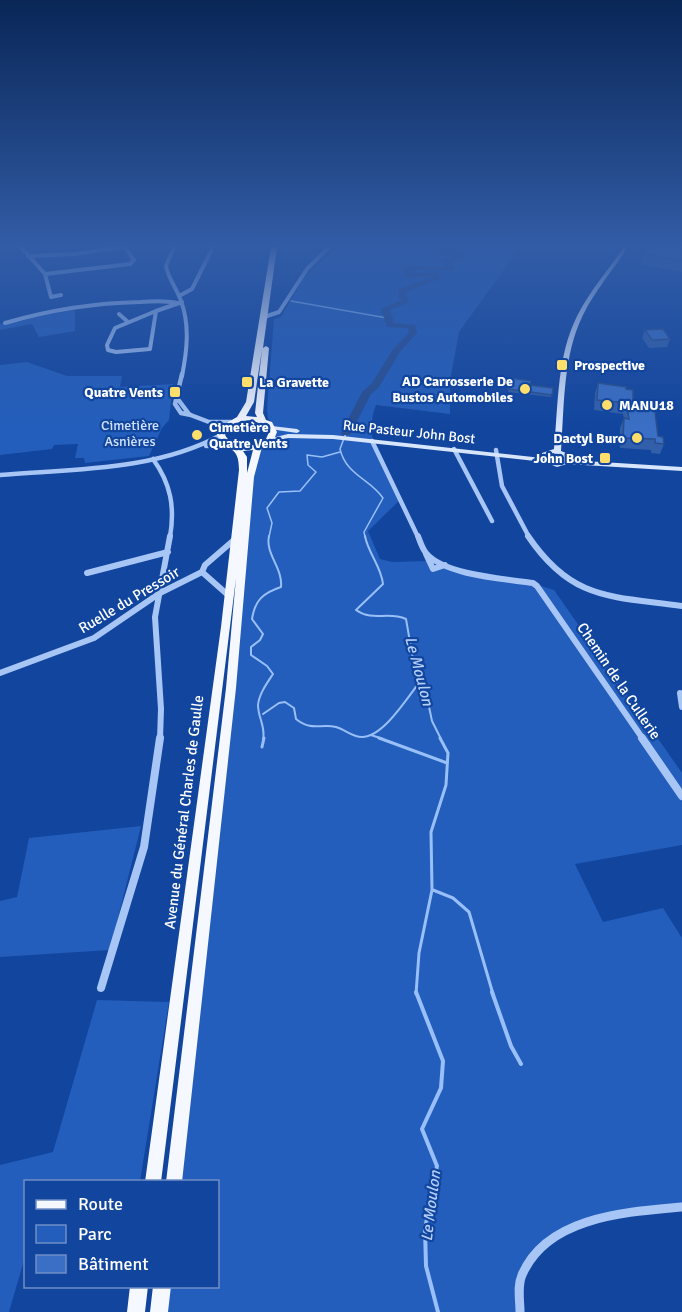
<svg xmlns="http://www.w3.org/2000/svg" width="682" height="1312" font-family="Signika,sans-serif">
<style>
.green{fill:#235ebc}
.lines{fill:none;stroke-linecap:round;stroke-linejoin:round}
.stream-far3{stroke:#99bff8;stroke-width:1.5}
.stream-far2{stroke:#99bff8;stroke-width:2}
.stream-far1{stroke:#99bff8;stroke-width:3}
.stream{stroke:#99bff8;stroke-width:4}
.river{fill:#294e91;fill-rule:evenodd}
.minor-far4{stroke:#a7c5f5;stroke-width:4}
.minor-far3{stroke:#a7c5f5;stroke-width:4.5}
.minor-far2{stroke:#a7c5f5;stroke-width:6}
.minor-far1{stroke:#a7c5f5;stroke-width:8}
.minor{stroke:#a7c5f5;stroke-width:9}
.secondary{fill:#d7e5fd;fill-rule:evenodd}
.primary{fill:#f5f8ff;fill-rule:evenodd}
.wall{fill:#325fa9}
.building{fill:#3a6fc5;stroke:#294e8a;stroke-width:1.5}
.poi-dot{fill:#ffde6b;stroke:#11459e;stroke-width:2}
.labels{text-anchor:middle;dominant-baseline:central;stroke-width:4.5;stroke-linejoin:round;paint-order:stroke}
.far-poi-label{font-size:14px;font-weight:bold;fill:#fff;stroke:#11459e;text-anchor:start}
.far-park-label{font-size:14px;fill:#d0e2fe;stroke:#11459e}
.far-street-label{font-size:14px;fill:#fff;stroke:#11459e}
.street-label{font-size:15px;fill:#fff;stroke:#11459e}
.water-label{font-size:16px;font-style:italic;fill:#b4cffb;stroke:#11459e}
</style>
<rect width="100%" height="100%" fill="#11459e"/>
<path class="green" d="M338,247H520L459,332L450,381V414L376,405C362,440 385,470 399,501L368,531L380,559L392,562L428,561L430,566C471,569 515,577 554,590L682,773V845L575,864L603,922L663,908L682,938V1207L608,1216L550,1240L522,1274L520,1312H159L162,1287L218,1286V1182L174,1181L250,477L258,447L273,436L269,424L272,422L268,419L267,409L274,319L281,317L305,276Z
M75,305V331L39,337L32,324L0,330V324L38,313Z
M27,362L67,376H122L120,387L173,384L169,420L162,428L149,456L85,463L84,458H75L78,444L54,445L52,449L0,455V365Z
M141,826L110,950L0,957V901L17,897L29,838Z
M97,1000L169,1002L140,1181L26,1182L25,1257L9,1312H0V1165L53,1152Z"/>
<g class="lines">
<path class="stream-far3" d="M291,301L387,318
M346,433L340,449C346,475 370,479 383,498L364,532L365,537
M269,537L272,523L267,508L279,492L300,491L316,472L308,465L307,455L322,457L340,452"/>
<path class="stream-far2" d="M365,536C368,553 381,566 383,584L356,610C373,622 388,611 406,619L414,665L424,683L432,721L441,739
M263,714L279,703L285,702L294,708L296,719C312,732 321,723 336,727C346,730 352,737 362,737C384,737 409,695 422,679
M371,735L383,739
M263,739C266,727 258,718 258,705C259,694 267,683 273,674L267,666L251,655V647L260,640L263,634L252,619C255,600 263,593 281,587C283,568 265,554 269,536"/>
<path class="stream-far1" d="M379,738L447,763
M262,747L264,738
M433,890L453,898L469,912L493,994
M416,994L419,953L432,890L431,832L446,785L448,753L440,738"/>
<path class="stream" d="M416,992L443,1061L441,1088L422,1129L437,1166L425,1229L426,1266L438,1312
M492,992L511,1046L521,1064"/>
<path class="river" d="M429,247L464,251L469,255L450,262L454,267L452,271L412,270V273L438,272L442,278L406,292L409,302L390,310L394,323L415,325L417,333L400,352L379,387L371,394L350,435H342L341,433L362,392L372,383L393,349L409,333L408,328L387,327L381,309L401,300L398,296L399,289L433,277L405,278L404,268L408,266L446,267L441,261L442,259L457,255L441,254Z"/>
<path class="minor-far4" d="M21,247L45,274L130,264L134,260L125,247
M174,247L166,266C168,278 177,289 181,301C190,325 187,351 182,376
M28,256L74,254L122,247
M45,274L51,297L61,295
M179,296L192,289L213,247
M156,311L150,349L116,352L108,350L107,345L115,328Z
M156,311L182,302
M119,314L128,322
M264,317L279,312L307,269L329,247
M5,323C49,310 93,303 140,302C152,301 165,300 177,303"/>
<path class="minor-far3" d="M182,374L175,404L181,413L191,415
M177,398L189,414
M188,414L209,422L222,431
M210,422H231
M372,441L418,537
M206,446L229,445
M454,449L492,521
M496,450L502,486L529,537
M153,459C171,484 175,507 170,537
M0,475C73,469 155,471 221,435"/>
<path class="minor-far2" d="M418,536C420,541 422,548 426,553C444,575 505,579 533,583L537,586L643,739
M528,536C572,601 611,596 682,606
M426,554L433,569L445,565
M202,572L205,565L234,540
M202,572L228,595
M87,573L168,552
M0,673L94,638L160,593L202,572
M680,693L682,707
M160,739L161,709L155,617L170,536"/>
<path class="minor-far1" d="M642,738L682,796
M101,988L144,847L160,738"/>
<path class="minor" d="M520,1312C520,1300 517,1286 522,1275C547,1216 627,1212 682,1207"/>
<path class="secondary" d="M624,247H628C612,272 590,296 579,324C563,362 564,411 561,451L566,453L569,460L682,467V471L567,464L557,467L544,462L333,439L288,438L270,442L267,440L268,439L288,434L333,435L542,458V453L554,449C558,408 557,363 573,325C585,296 607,272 624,247ZM553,453L561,456L562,461L557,463L550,461L548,456Z
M272,426L297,429L300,431L297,433L270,429V427Z"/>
<path class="primary" d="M271,247H277L263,348L266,346L269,348L263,413L266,420L272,422L277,432L273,442L262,447L254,477L236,688L182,1182H166L226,688L236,578L161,1182H145L221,627L239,470C239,444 228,454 217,435L223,425L237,417L246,402ZM262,349L255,413L257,417L246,416L254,402ZM251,420L266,426L269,432L266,439C253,447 234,451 225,435C230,423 240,421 251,420ZM253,450L247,473V457L243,451Z
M130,1286H148L145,1312H127Z
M153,1286H171L168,1312H150Z"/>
</g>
<path class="wall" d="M682,247V272L641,264L644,253Z
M645,330L670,339L667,347L649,348L642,338Z
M511,378L530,385L553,388L551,397L508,392Z
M598,383L626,389L633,402L664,444L660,454L651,453V450L620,448V428L624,418L623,414L594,410L595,393Z"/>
<path class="building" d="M648,247H682V261L644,253Z
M663,329L670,339L652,340L645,330Z
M511,378L531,381L530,385L553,388L552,395L508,389Z
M598,383L626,387V389L633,390V402L654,404L658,436L663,437L664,444L655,443V439L623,438L624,418L629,419L626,403L597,400Z"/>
<linearGradient id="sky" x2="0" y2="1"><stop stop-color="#092657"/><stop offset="0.57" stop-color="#325ca6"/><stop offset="1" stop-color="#325ca6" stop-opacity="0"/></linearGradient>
<rect width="682" height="430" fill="url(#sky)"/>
<g class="poi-dot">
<rect x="556" y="359" width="12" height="12" rx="3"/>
<rect x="241" y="376" width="12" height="12" rx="3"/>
<circle cx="525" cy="389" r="6"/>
<rect x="169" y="386" width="12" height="12" rx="3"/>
<circle cx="607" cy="405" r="6"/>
<circle cx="197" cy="435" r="6"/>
<circle cx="637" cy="438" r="6"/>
<rect x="599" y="452" width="12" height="12" rx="3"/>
</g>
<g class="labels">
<g class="far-poi-label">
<text x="574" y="365">Prospective</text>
<text x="513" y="381" text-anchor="end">AD Carrosserie De<tspan x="513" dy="16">Bustos Automobiles</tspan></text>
<text x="259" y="382">La Gravette</text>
<text x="163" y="392" text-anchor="end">Quatre Vents</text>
<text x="619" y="405">MANU18</text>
<text x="209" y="427">Cimetière<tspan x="209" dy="16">Quatre Vents</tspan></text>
<text x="625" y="438" text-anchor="end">Dactyl Buro</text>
<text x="593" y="458" text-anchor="end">John Bost</text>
</g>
<g class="far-park-label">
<text x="130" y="425">Cimetière<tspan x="130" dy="16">Asnières</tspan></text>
</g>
<g class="far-street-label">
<text transform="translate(409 432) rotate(6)">Rue Pasteur John Bost</text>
</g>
<g class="street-label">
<text transform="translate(129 600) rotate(-31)">Ruelle du Pressoir</text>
<text transform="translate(619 681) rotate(56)">Chemin de la Cullerie</text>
<text transform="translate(184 812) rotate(-83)">Avenue du Général Charles de Gaulle</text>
</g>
<g class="water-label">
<text transform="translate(419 671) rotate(75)">Le Moulon</text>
<text transform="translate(431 1206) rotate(-83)">Le Moulon</text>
</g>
</g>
<rect x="24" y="1180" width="195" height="108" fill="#11459e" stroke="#708fc5" stroke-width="1.5"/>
<rect x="36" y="1200" width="30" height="9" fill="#f5f8ff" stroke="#708fc5" stroke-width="1.5"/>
<text x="78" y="1210" font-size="18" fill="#ffffff">Route</text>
<rect x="36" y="1225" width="30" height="18" fill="#235ebc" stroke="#708fc5" stroke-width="1.5"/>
<text x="78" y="1240" font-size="18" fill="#ffffff">Parc</text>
<rect x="36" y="1255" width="30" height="18" fill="#3a6fc5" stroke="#708fc5" stroke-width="1.5"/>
<text x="78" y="1270" font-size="18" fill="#ffffff">Bâtiment</text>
</svg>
